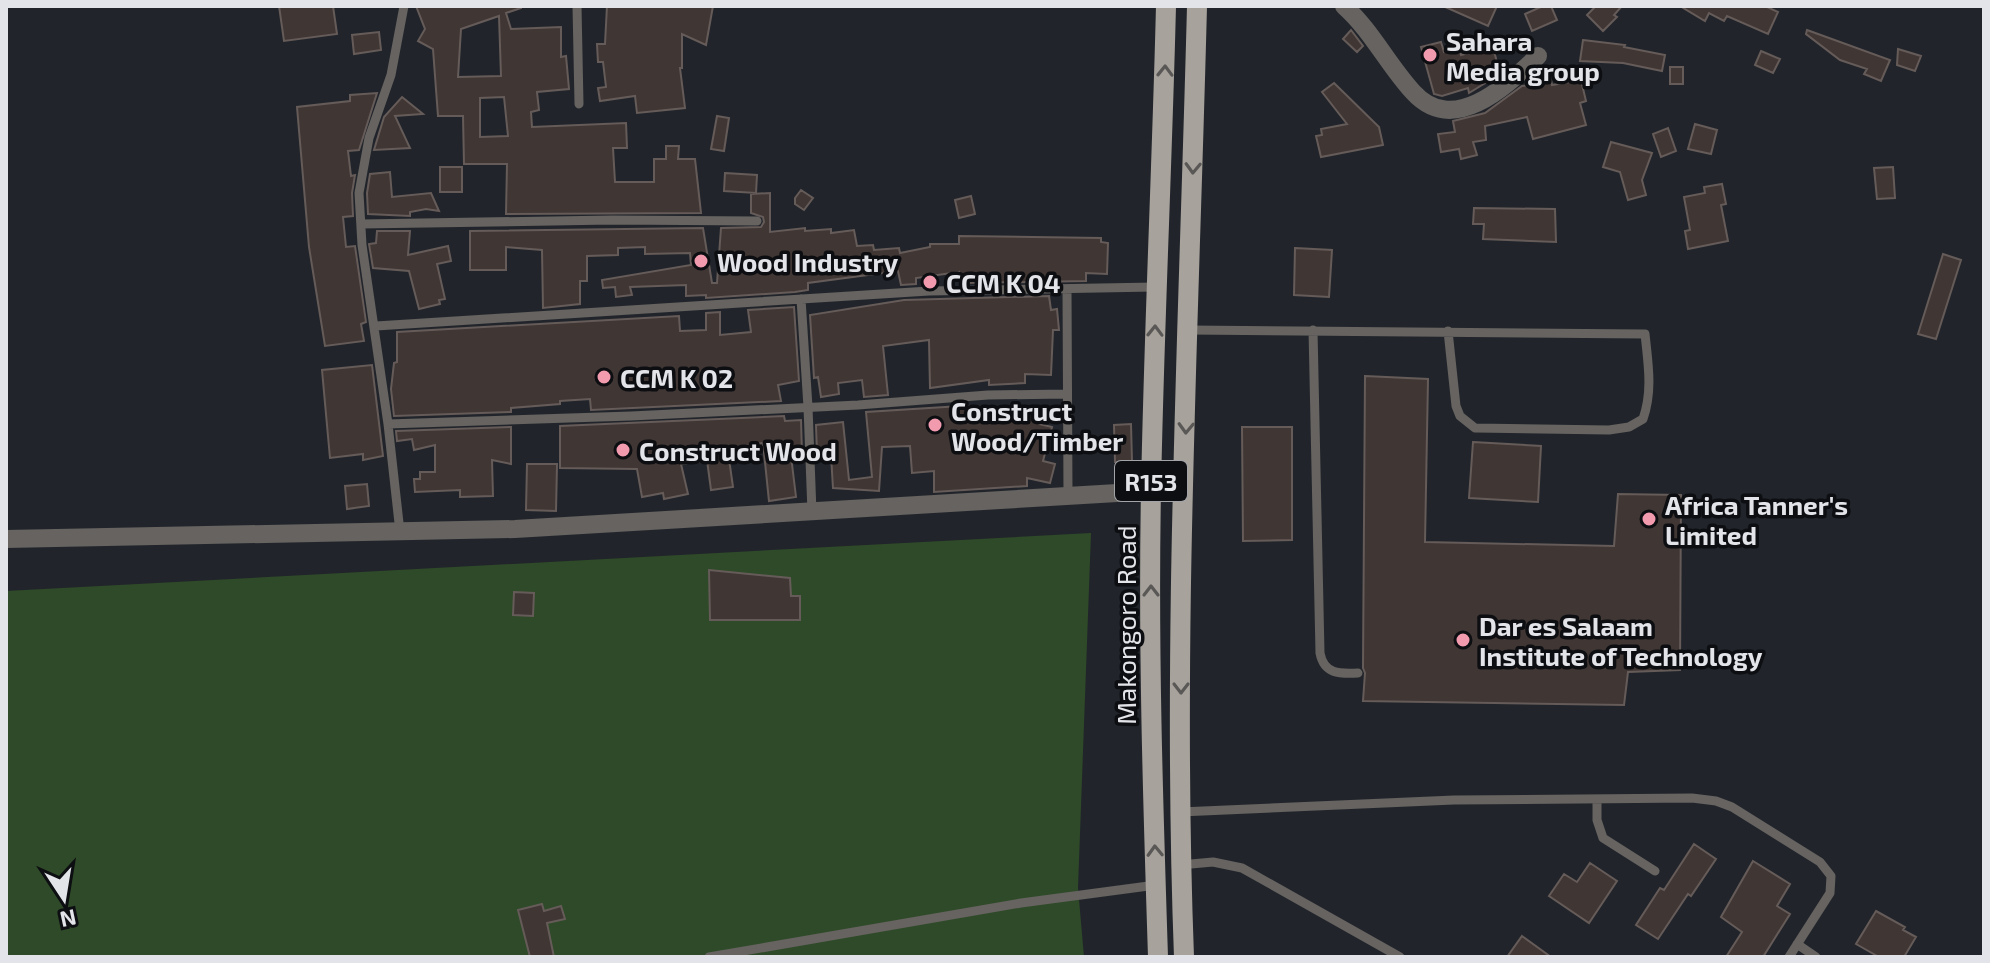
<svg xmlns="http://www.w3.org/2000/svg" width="1990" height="963" font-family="'Exo 2',sans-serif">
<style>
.green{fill:#2f4a28}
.building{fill:#403634;stroke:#655b58;stroke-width:2;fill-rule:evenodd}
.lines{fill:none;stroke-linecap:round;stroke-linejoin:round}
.service{stroke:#666360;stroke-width:9}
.minor{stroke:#666360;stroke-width:18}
.primary{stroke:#a8a29c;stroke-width:20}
.oneway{stroke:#5a5856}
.poi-dot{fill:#f29aae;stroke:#0c0e11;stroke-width:3}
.labels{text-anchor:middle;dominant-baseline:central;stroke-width:7;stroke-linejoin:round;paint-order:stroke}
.shield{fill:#0c0e11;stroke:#a2a4a8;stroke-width:2}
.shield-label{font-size:24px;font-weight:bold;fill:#e2e4e9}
.poi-label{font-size:26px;font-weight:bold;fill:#e2e4e9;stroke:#0c0e11;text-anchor:start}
.street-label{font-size:26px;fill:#e2e4e9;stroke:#0c0e11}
</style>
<rect width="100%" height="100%" fill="#21252b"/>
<path class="green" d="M1091,533L1078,888L1084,957H6V591Z"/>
<path class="building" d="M279,6H333L337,34L284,41Z
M416,6H521V8L506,13L511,29L561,27V57L566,56L569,89L537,92L539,110L531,112L532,127L626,123L627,148H613L615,182H654V159H666V146H679L678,159H695L701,213L506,214L507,164H464L463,116H438L433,49L418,41L425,29ZM499,16L501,76L458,77L461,29ZM504,97L508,136L480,137V98Z
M607,6H713L706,45L682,34V68H680L685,108L637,113L635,96L600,101L598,88L606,87L603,62H598L597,44H605Z
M1443,6H1497L1488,26Z
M1543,6H1551L1557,20L1532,31L1525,14Z
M1596,6H1622L1614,15L1617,17L1603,31L1587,15Z
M1680,6H1765L1778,12L1768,34L1727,16L1724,21L1709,13L1705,21Z
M1351,30L1363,46L1357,52L1343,39Z
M1807,30L1890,60L1881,81L1864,74L1867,69L1840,60L1806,34Z
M379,32L381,50L354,54L352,35Z
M1583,40L1625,45L1624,47L1665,55L1662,71L1623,63L1580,61Z
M1441,42L1444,52L1459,48L1461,55L1493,47L1500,74L1469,93L1468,88L1442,96L1434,94L1421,47Z
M1898,49L1921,56L1915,71L1897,65Z
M1761,51L1780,59L1773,73L1755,65Z
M1670,67H1683V84H1670Z
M1550,74L1552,85L1581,80L1586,101L1580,103L1586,125L1533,139L1527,117L1485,126L1486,140L1473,142L1477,155L1461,159L1459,149L1441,152L1438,134L1455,132L1453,121L1485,113L1522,86L1530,85L1531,79Z
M1334,83L1379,127L1383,145L1321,157L1316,136L1322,135L1321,129L1347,124L1322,92Z
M377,93L359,150L348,151L351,176L355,175L352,193L353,216L343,217L346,247L355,246L366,322L361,324L364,341L325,346L309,247L297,107L350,101V95Z
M402,97L423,114L395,116L410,148L374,150L384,117Z
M717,116L729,118L724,151L711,149Z
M1695,124L1717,130L1711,154L1688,149Z
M1668,128L1676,151L1661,157L1653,134Z
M1611,142L1652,153L1642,180L1646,195L1628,200L1620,172L1603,167Z
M440,167H462V192H440Z
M1893,167L1895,198L1877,199L1874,168Z
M390,172L392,197L431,193L439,211L426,209L410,212V216L368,214L367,193L370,174Z
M725,173L757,175L756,193L724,191Z
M1722,184L1726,204L1721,205L1728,241L1688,249L1685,231L1690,230L1684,197L1705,193L1704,187Z
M801,190L813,198L804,210L795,204V198Z
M770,193V232L805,228V231L831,229V233L854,230L857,246L873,245L874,250L899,248L900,253L930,247V244H959V236L1101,238V242L1108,243L1107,274L1086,273V281L964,283L965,275H959V272L916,278V284L901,285L898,271L808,283V290L795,292L706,298V295L686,296V285L630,287L632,295L616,297L615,287L603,288L602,280L691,265L690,253L645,254V247L618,248V255L587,256V281H580V304L543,308L542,250L506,247V270H470V231L703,228L712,283H717L721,228L761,227L764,222L763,217L751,213V194Z
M971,196L975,214L959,218L955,200Z
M1474,208L1555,209L1556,242L1483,239L1484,224H1473Z
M377,231H410L408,255L448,246L451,261L437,264L445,299L439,300L440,304L419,309L409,271L373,268L369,244L376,243Z
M1295,248L1332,250L1329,297L1294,295Z
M1943,254L1961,260L1936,339L1918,334Z
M1049,296L1051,310L1057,309L1059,330H1053L1051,375L1025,374V383L989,385V380L930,388L929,340L883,346L888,395L864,397L862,380L838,383L839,394L821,397L818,377L814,378L810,315L904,300Z
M794,307L799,381L778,385L781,401L591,410L590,399L560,401V404L511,408V412L394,416L391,389L394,363L397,362V332L679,316L680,331L706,330V313L720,312V335L751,332L748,310Z
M372,365L383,456L363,460V454L330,458L322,370Z
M1365,376L1428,379L1425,542L1614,546L1618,494L1681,495L1680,670L1628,672L1624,705L1363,701L1365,673L1363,668Z
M961,406L982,407V413L1015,412L1016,408L1040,410L1039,424L1052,427L1043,461L1055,464L1050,483L1027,478V486L934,492V471L912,473L910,446L882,447L879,491L833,488L831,455L817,454L816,425L843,422L849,480L872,477L866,412Z
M784,416L785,421L801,420L802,455L791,456L796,497L769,501L763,443L731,448L732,458L729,459L733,487L711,490L707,460L681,464L688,494L664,499L663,493L642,497L637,469L560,468V426Z
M1131,424L1132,462H1115L1114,425Z
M511,427V464L492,460L493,496L460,497V490L415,492L414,479H420V472H435V445L414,450L412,439L397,441L396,431Z
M1242,427H1292V540L1243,541Z
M1473,442L1541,446L1538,502L1469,498Z
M527,464H557L556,511L526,510Z
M367,484L369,506L347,509L345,486Z
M709,570L790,578L791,596H800V620H710Z
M514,592L534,593L533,616L513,615Z
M1694,844L1716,859L1691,896L1688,894L1658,939L1636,925L1660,888L1664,890Z
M1753,861L1790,884L1777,906L1790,914L1763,957H1726L1742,932L1721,917Z
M1590,863L1617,881L1589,923L1549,896L1564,874L1577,882Z
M542,904L544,911L561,906L565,919L547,923L554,957H530L518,910Z
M1876,911L1905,927L1903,930L1916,937L1904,957H1879L1856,944Z
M1522,936L1551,957H1507Z"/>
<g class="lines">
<path class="service" d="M577,6L579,104
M361,224L612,220L757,221
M1067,289L1068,495
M801,299L808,407L812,512
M376,326L929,291L1155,287
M1188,330L1645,334C1648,363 1653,391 1643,419L1629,427L1609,430L1475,428L1460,416L1456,406L1448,331
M1313,330L1320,653C1324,674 1339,674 1358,673
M388,424L631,416L858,405L988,395L1067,394
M400,532L388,424L362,245L359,193L369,138L391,75L404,6
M1597,799V820L1603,838L1655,871
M1180,812L1454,800L1692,798L1716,801L1732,807L1820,862L1831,876L1830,893L1789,957
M1180,865L1213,862L1242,868L1400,957
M1797,944L1816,957
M709,957L1021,903L1156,885"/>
<path class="minor" d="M1344,6C1372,31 1388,65 1413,92C1454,137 1506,86 1538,56
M6,539L515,529L1151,491"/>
<path class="primary" d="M1158,957C1153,802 1148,646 1151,490C1154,329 1162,168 1166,6
M1184,957C1172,640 1189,323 1197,6"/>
</g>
<defs><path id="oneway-chevron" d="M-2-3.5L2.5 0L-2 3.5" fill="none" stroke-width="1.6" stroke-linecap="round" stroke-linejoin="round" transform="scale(2)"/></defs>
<g class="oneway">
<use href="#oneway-chevron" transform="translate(1165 71) rotate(-89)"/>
<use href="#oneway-chevron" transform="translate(1193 168) rotate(92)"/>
<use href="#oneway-chevron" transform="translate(1155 331) rotate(-89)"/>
<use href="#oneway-chevron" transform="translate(1186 428) rotate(92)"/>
<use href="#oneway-chevron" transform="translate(1151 591) rotate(-90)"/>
<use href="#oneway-chevron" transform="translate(1181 688) rotate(90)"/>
<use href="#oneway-chevron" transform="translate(1155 851) rotate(-92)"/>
</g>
<g class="poi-dot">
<circle cx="1430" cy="55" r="8"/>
<circle cx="701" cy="261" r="8"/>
<circle cx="930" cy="282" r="8"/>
<circle cx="604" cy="377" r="8"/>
<circle cx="935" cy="425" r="8"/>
<circle cx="623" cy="450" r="8"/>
<circle cx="1649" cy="519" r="8"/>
<circle cx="1463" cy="640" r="8"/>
</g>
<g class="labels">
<rect class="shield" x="1115" y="461" width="72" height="40" rx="6"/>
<g class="shield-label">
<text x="1151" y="481">R153</text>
</g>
<g class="poi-label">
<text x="1446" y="40">Sahara<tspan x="1446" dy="30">Media group</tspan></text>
<text x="717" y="261">Wood Industry</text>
<text x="946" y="282">CCM K 04</text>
<text x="620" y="377">CCM K 02</text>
<text x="951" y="410">Construct<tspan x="951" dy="30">Wood/Timber</tspan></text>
<text x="639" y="450">Construct Wood</text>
<text x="1665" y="504">Africa Tanner's<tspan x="1665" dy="30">Limited</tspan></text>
<text x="1479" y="625">Dar es Salaam<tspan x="1479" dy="30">Institute of Technology</tspan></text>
</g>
<g class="street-label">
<text transform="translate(1125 625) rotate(-90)">Makongoro Road</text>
</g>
</g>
<rect width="1990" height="963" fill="none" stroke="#e2e4e9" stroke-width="16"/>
<g transform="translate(64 899) rotate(168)" stroke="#0c0e11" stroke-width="6" paint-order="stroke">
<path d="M0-6L14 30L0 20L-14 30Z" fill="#e2e4e9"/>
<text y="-12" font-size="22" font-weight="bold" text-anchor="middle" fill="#e2e4e9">N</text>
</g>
</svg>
